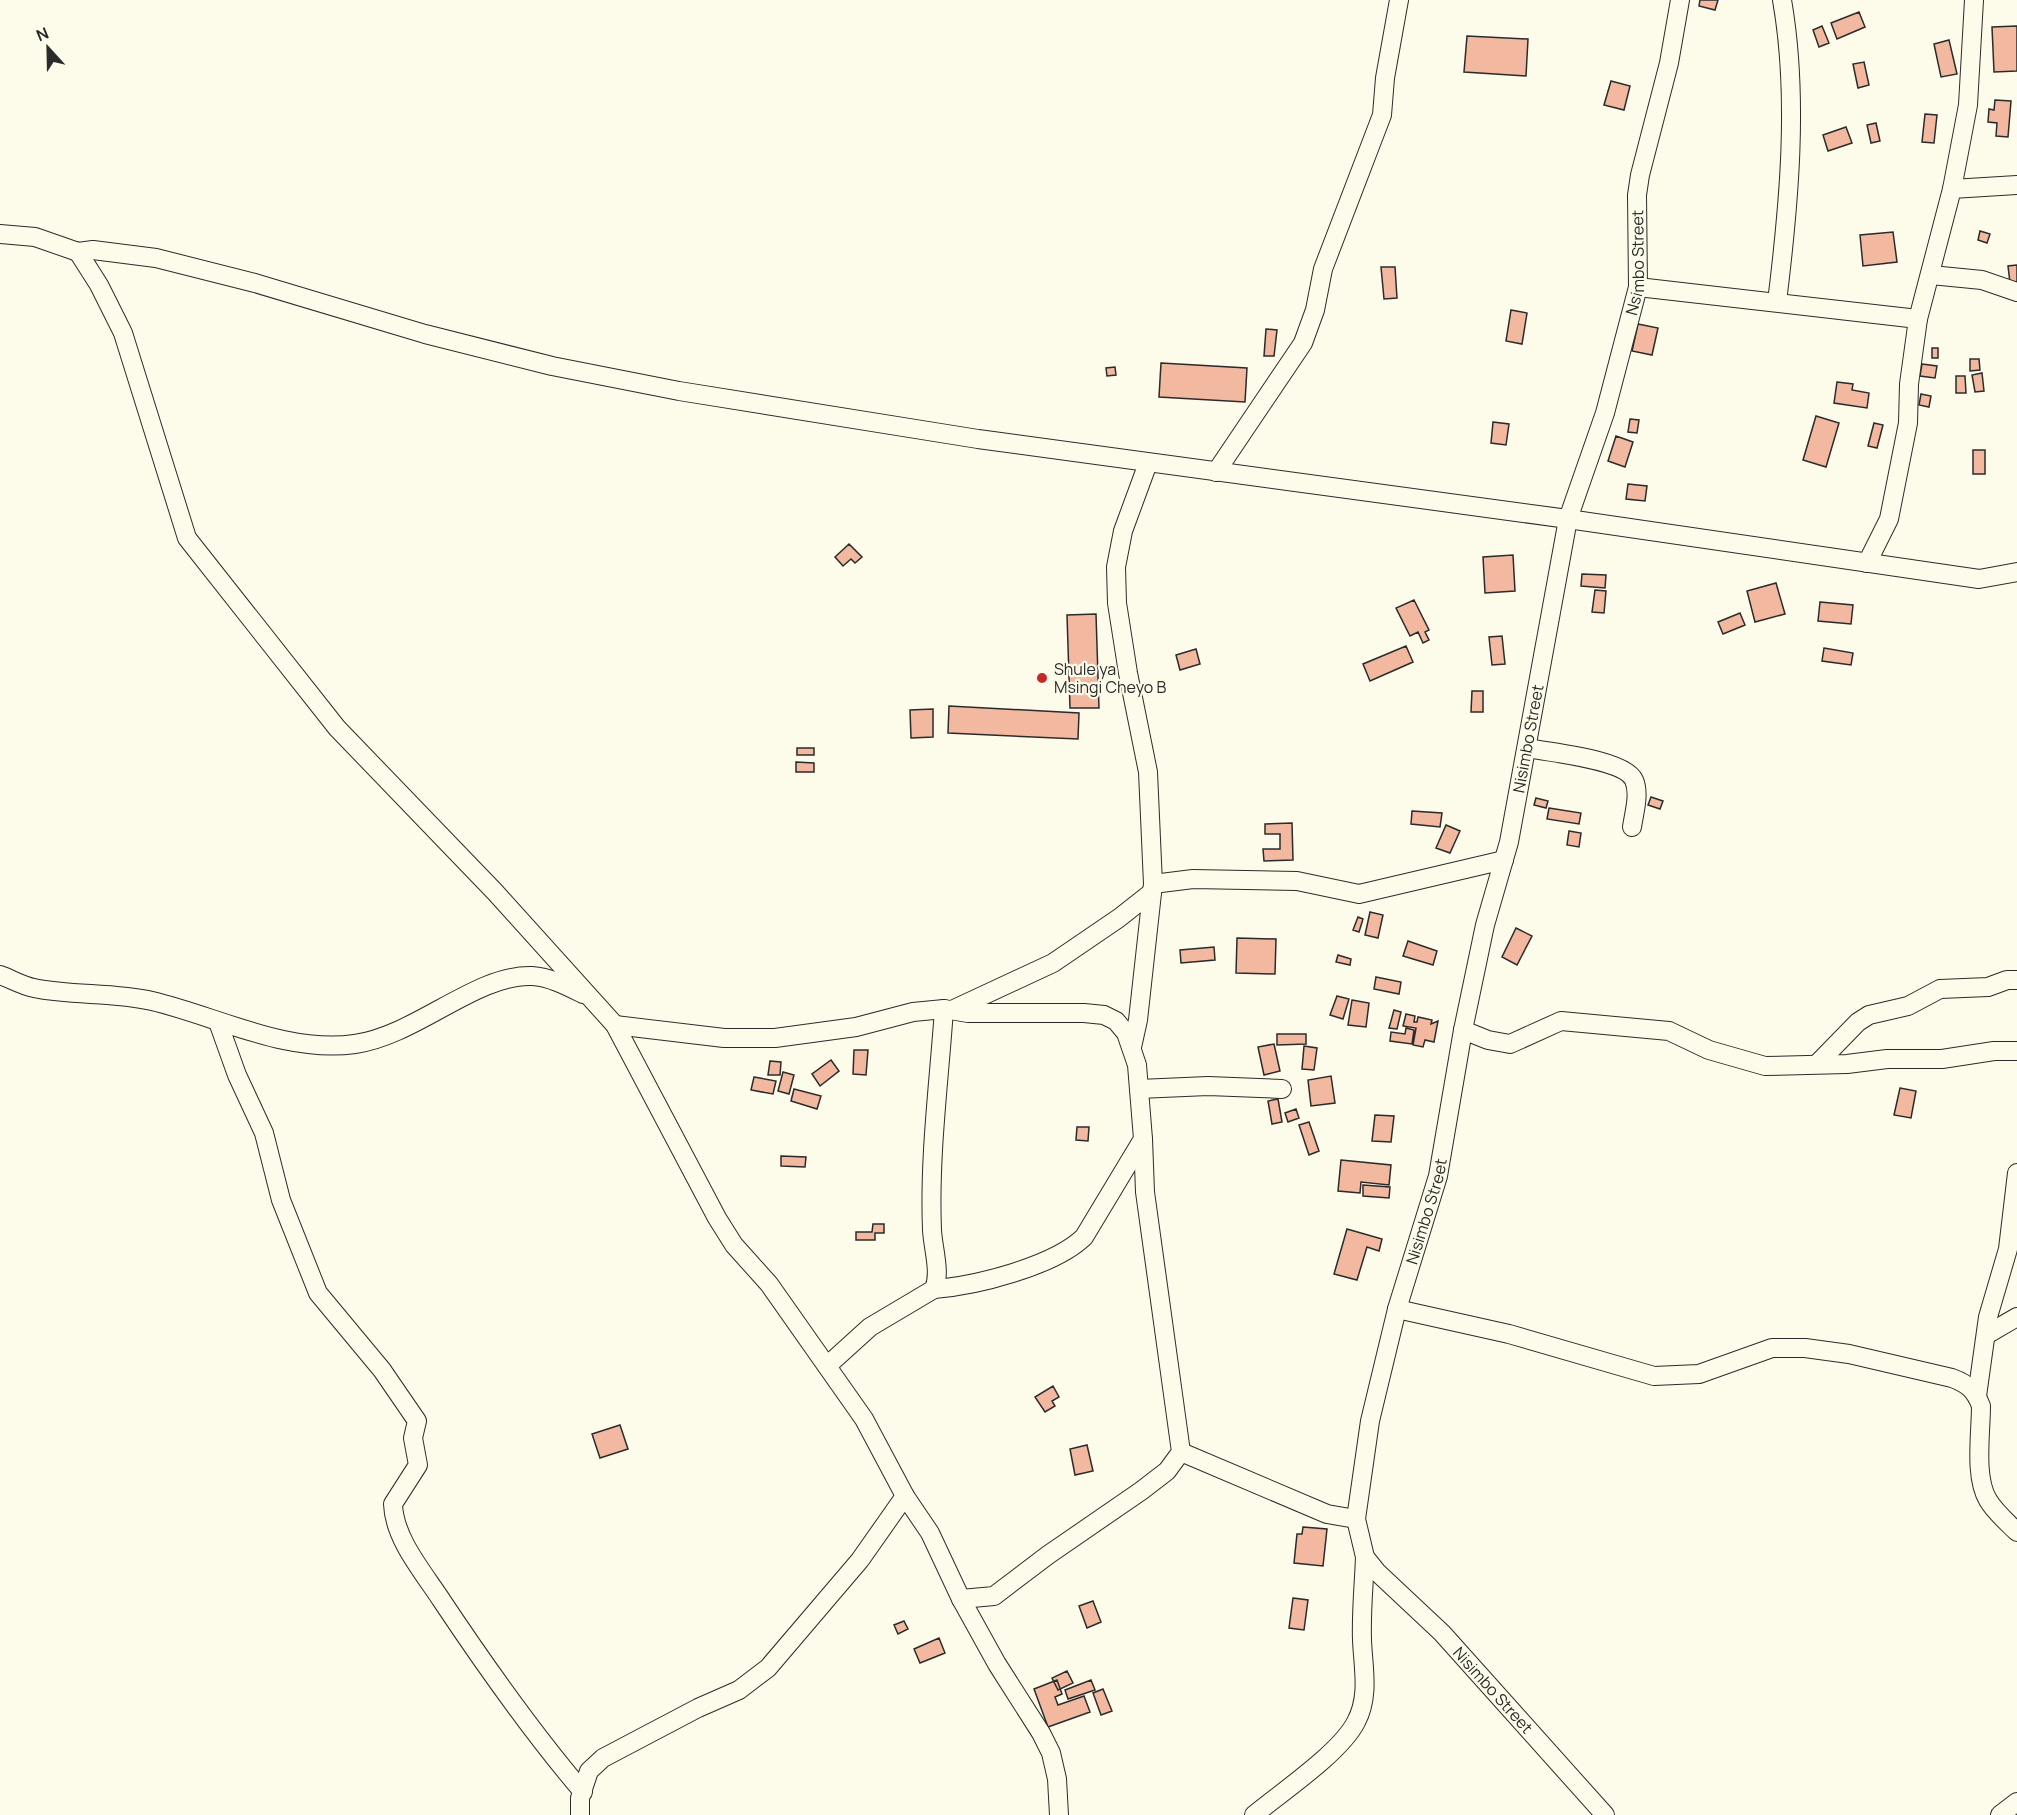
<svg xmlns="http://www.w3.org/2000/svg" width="2017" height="1815" font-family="Manrope,sans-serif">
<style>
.building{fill:#f2b8a0;stroke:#2b2b2b;stroke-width:1.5}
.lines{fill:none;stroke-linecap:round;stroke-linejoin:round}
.minor-casing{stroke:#2b2b2b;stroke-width:20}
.minor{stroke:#fdfbea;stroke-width:18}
.poi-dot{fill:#c62828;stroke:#fdfbea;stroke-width:2}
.labels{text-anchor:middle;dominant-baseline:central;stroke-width:4.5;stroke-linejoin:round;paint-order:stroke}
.street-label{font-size:16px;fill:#2b2b2b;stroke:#fdfbea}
.poi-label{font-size:16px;fill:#2b2b2b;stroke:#fdfbea;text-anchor:start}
</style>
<rect width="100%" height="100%" fill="#fdfbea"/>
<path class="building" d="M1700,0H1718L1715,10L1699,6Z
M1859,12L1865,27L1837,39L1831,23Z
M1822,26L1829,43L1819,47L1813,30Z
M2017,26V71L1994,72L1992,27Z
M1467,36L1528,39L1526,76L1464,72Z
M1949,40L1957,74L1941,77L1934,44Z
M1864,62L1869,85L1858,88L1853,64Z
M1611,81L1630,86L1624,110L1604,105Z
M1995,100L2011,101L2008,137L1996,136L1997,123L1988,122L1989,109L1994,110Z
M1925,114L1937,115L1934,143L1922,142Z
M1876,123L1880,141L1871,143L1867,125Z
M1846,127L1852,143L1828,151L1823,135Z
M1980,231L1990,234L1987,243L1978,240Z
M1893,232L1897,262L1863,266L1860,235Z
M2017,265V282L2010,283L2008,266Z
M1381,267H1395L1397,298L1384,299Z
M1511,310L1527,313L1522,344L1506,341Z
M1638,324L1658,328L1652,355L1632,351Z
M1266,329L1277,330L1274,356H1264Z
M1932,348H1938V358H1932Z
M1970,359H1979L1980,370L1970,371Z
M1161,363L1247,368L1245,402L1159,397Z
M1922,364L1937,366L1935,378L1920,376Z
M1115,367L1116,375L1107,376L1106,368Z
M1982,373L1984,391L1975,392L1972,375Z
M1956,376H1965L1966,393H1956Z
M1837,382L1853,384L1852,390L1869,393L1867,408L1834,403Z
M1921,394L1931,396L1929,407L1919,405Z
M1816,416L1839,423L1826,467L1803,460Z
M1630,419L1639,420L1637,433L1628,432Z
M1493,422L1509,424L1506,445L1491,443Z
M1874,423L1883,425L1877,448L1868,446Z
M1616,436L1633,442L1625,467L1608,461Z
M1973,450H1985V474H1973Z
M1628,484L1647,486L1645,501L1626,499Z
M849,544L862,557L855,563L851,559L843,566L835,557Z
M1513,555L1515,591L1485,593L1483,557Z
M1582,574L1606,575L1605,588L1581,586Z
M1776,583L1785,614L1755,622L1747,591Z
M1595,590L1606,591L1604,613L1592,612Z
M1414,600L1429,630L1425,632L1429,640L1423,643L1418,632L1410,636L1396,608Z
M1820,602L1853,605L1851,624L1818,621Z
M1740,613L1745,625L1723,634L1718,622Z
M1096,614L1099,708H1070L1067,615Z
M1502,636L1505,664L1492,665L1489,637Z
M1406,646L1413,662L1370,681L1363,664Z
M1824,648L1853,653L1851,665L1822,661Z
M1196,649L1200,664L1180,670L1176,655Z
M1472,691H1483V712H1471Z
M949,706L1079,713L1078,739L948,733Z
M933,709V737L911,738L910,710Z
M797,748H814V755H797Z
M796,762L814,763V772H796Z
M1651,797L1663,801L1660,809L1648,805Z
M1536,798L1548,801L1546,808L1534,805Z
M1549,808L1581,813L1579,824L1547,819Z
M1412,811L1442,813L1440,827L1411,824Z
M1292,823L1293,860L1264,861L1263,849H1280V834H1265V824Z
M1446,825L1460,831L1450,853L1436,848Z
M1569,831L1581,833L1579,847L1567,845Z
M1370,912L1383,915L1378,938L1365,935Z
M1358,917L1363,919L1359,932L1353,930Z
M1516,928L1532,936L1517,965L1502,957Z
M1237,938L1276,939L1275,974L1236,973Z
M1408,941L1437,951L1433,965L1403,956Z
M1214,947L1215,960L1181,963L1180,950Z
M1338,955L1351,959L1350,965L1336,962Z
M1376,977L1401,982L1399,994L1374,989Z
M1337,996L1349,999L1343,1019L1330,1015Z
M1352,1000L1369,1003L1366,1027L1348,1025Z
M1394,1010L1401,1012L1397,1029L1389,1028Z
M1406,1014L1415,1016L1414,1022H1417L1418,1017L1432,1020L1431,1024L1438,1021L1434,1042L1425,1040L1423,1047L1413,1045L1416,1028L1403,1026Z
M1406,1028L1414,1030L1412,1044L1390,1041L1391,1032L1405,1034Z
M1277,1034H1306V1044L1277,1045Z
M1274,1044L1280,1071L1264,1075L1258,1047Z
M1304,1046L1317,1048L1314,1070L1302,1069Z
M854,1050H868L866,1075L853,1074Z
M831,1060L839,1071L820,1086L812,1074Z
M770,1061L781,1062L780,1075H768Z
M783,1072L794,1075L789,1094L778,1091Z
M1331,1076L1335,1103L1311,1106L1308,1080Z
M754,1077L776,1081L773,1094L751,1090Z
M1900,1088L1916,1091L1911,1118L1894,1115Z
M794,1089L821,1096L817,1109L791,1101Z
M1278,1099L1282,1122L1272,1124L1268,1101Z
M1296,1109L1299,1118L1288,1122L1285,1113Z
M1375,1115L1394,1116L1391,1142L1372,1141Z
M1309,1122L1319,1151L1309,1155L1299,1125Z
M1077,1127H1089L1088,1141L1076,1140Z
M781,1156L806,1157L805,1167L781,1166Z
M1341,1160L1391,1165L1389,1185L1361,1182L1360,1193L1338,1191Z
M1363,1185L1390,1187L1389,1198L1363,1196Z
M873,1224H884V1233H875V1240H856V1232H872Z
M1347,1229L1382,1239L1379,1251L1367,1247L1357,1280L1334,1274Z
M1053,1386L1059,1397L1052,1401L1055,1406L1045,1412L1035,1397Z
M620,1425L628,1449L600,1458L592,1434Z
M1087,1445L1093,1471L1075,1475L1070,1449Z
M1303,1527L1327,1529L1323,1566L1294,1563L1297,1534H1302Z
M1293,1598L1308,1600L1304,1630L1289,1628Z
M1093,1601L1101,1622L1087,1628L1079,1606Z
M904,1621L908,1629L898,1634L894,1625Z
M939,1638L945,1653L920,1663L914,1649Z
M1067,1671L1073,1683L1058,1690L1052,1678Z
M1057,1680L1062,1694L1055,1697L1058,1705L1084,1696L1090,1712L1048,1727L1034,1689Z
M1091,1680L1095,1690L1068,1699L1065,1690Z
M1103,1689L1112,1711L1101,1715L1093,1693Z"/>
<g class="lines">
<g class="minor-casing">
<g id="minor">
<path d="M1952,189L2017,185"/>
<path d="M0,234L35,237L78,252L93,250L156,258L255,283L425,334L552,366L679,391L978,439L1568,519L1979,579L2017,572"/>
<path d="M78,252L99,285L123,333L187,538L337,728L495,892L615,1025L717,1218L734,1245L769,1284L864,1419L905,1496L930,1533L961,1599L997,1664L1041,1733L1051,1753L1057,1779L1059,1815"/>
<path d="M1931,275L1982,280L2017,292"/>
<path d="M1638,287L1918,319"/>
<path d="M1777,302C1789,205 1799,97 1782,0"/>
<path d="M1216,472L1303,343L1315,310L1323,269L1382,115L1385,78L1399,0"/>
<path d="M1867,563L1889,519L1908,423L1909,384L1918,319L1952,189L1968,105L1974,0"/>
<path d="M1528,748C1551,753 1624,759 1634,780C1640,794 1634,813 1632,827"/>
<path d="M1153,884L1193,879L1297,881L1359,894L1504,860"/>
<path d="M0,975C11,979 23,986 34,988C72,996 114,992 152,1001C216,1016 287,1054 355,1044C417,1035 476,974 532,976C550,977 567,986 583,994"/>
<path d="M952,1010L1053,963L1119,918L1152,892"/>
<path d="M218,1022L237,1075L264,1133L281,1200L318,1293L382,1370L417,1421L413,1438L418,1465L393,1504C394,1539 424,1573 442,1601C486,1667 531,1731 583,1792"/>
<path d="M615,1025L724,1038H775L856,1027L913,1012L944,1009L968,1013H1084L1104,1015L1116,1021L1126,1033L1137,1065L1143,1139L1084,1237C1054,1266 976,1286 934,1289"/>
<path d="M1463,1030L1488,1040L1510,1044L1561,1021L1669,1031L1709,1050L1765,1066L1847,1064L1887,1059H1942L1994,1051H2017"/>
<path d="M1132,1047L1138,1020L1153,884L1148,772L1128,673L1117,603L1116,567L1123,531L1148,463"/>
<path d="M1817,1064L1858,1022L1869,1015L1908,1006L1940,989L1988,987L2007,980H2017"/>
<path d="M1139,1089L1208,1086L1282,1089"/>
<path d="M1397,1309L1509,1334L1654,1376L1699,1374L1772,1348H1805L1849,1354L1952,1378C1968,1384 1975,1390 1981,1406C1981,1433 1974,1477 1988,1500C1995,1512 2007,1522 2017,1532"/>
<path d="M1986,1335L2017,1317"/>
<path d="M827,1366L870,1327L934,1289C941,1272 933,1249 932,1230C929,1156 939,1083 944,1009"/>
<path d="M1977,1396L1988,1317L2008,1249L2017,1173"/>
<path d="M1181,1452L1327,1514L1356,1519"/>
<path d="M961,1599L994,1596L1048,1555L1141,1491L1167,1471L1181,1452L1145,1192L1143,1139"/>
<path d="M580,1815V1798L589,1771L603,1758L698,1708L739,1690L768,1668L860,1560L905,1496"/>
<path d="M1254,1815C1283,1791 1340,1753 1356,1722C1370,1696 1363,1667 1362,1640C1361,1612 1364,1584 1365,1557"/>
<path id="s1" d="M1605,1815L1442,1633L1377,1572L1365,1557L1356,1519L1370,1421L1397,1309L1438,1176L1463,1030L1485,925L1509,842L1568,519L1605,413L1638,287L1637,195L1640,175L1669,63L1680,0"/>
<path d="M2000,1815L2017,1802"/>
</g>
</g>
<use href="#minor" class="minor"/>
</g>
<circle class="poi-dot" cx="1042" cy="678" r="6"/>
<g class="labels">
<g class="street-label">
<text stroke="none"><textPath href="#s1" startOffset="1682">Nsimbo Street</textPath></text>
<text stroke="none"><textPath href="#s1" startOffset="1192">Nisimbo Street</textPath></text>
<text stroke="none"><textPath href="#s1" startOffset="708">Nisimbo Street</textPath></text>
<text transform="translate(1493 1690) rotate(48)">Nisimbo Street</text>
</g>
<g class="poi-label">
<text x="1054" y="669">Shule ya<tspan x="1054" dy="18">Msingi Cheyo B</tspan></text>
</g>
</g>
<g transform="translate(48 48) rotate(338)" stroke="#fdfbea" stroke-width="4.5" paint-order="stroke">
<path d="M0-4.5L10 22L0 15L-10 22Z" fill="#2b2b2b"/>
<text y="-9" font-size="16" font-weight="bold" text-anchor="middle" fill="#2b2b2b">N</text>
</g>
</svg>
